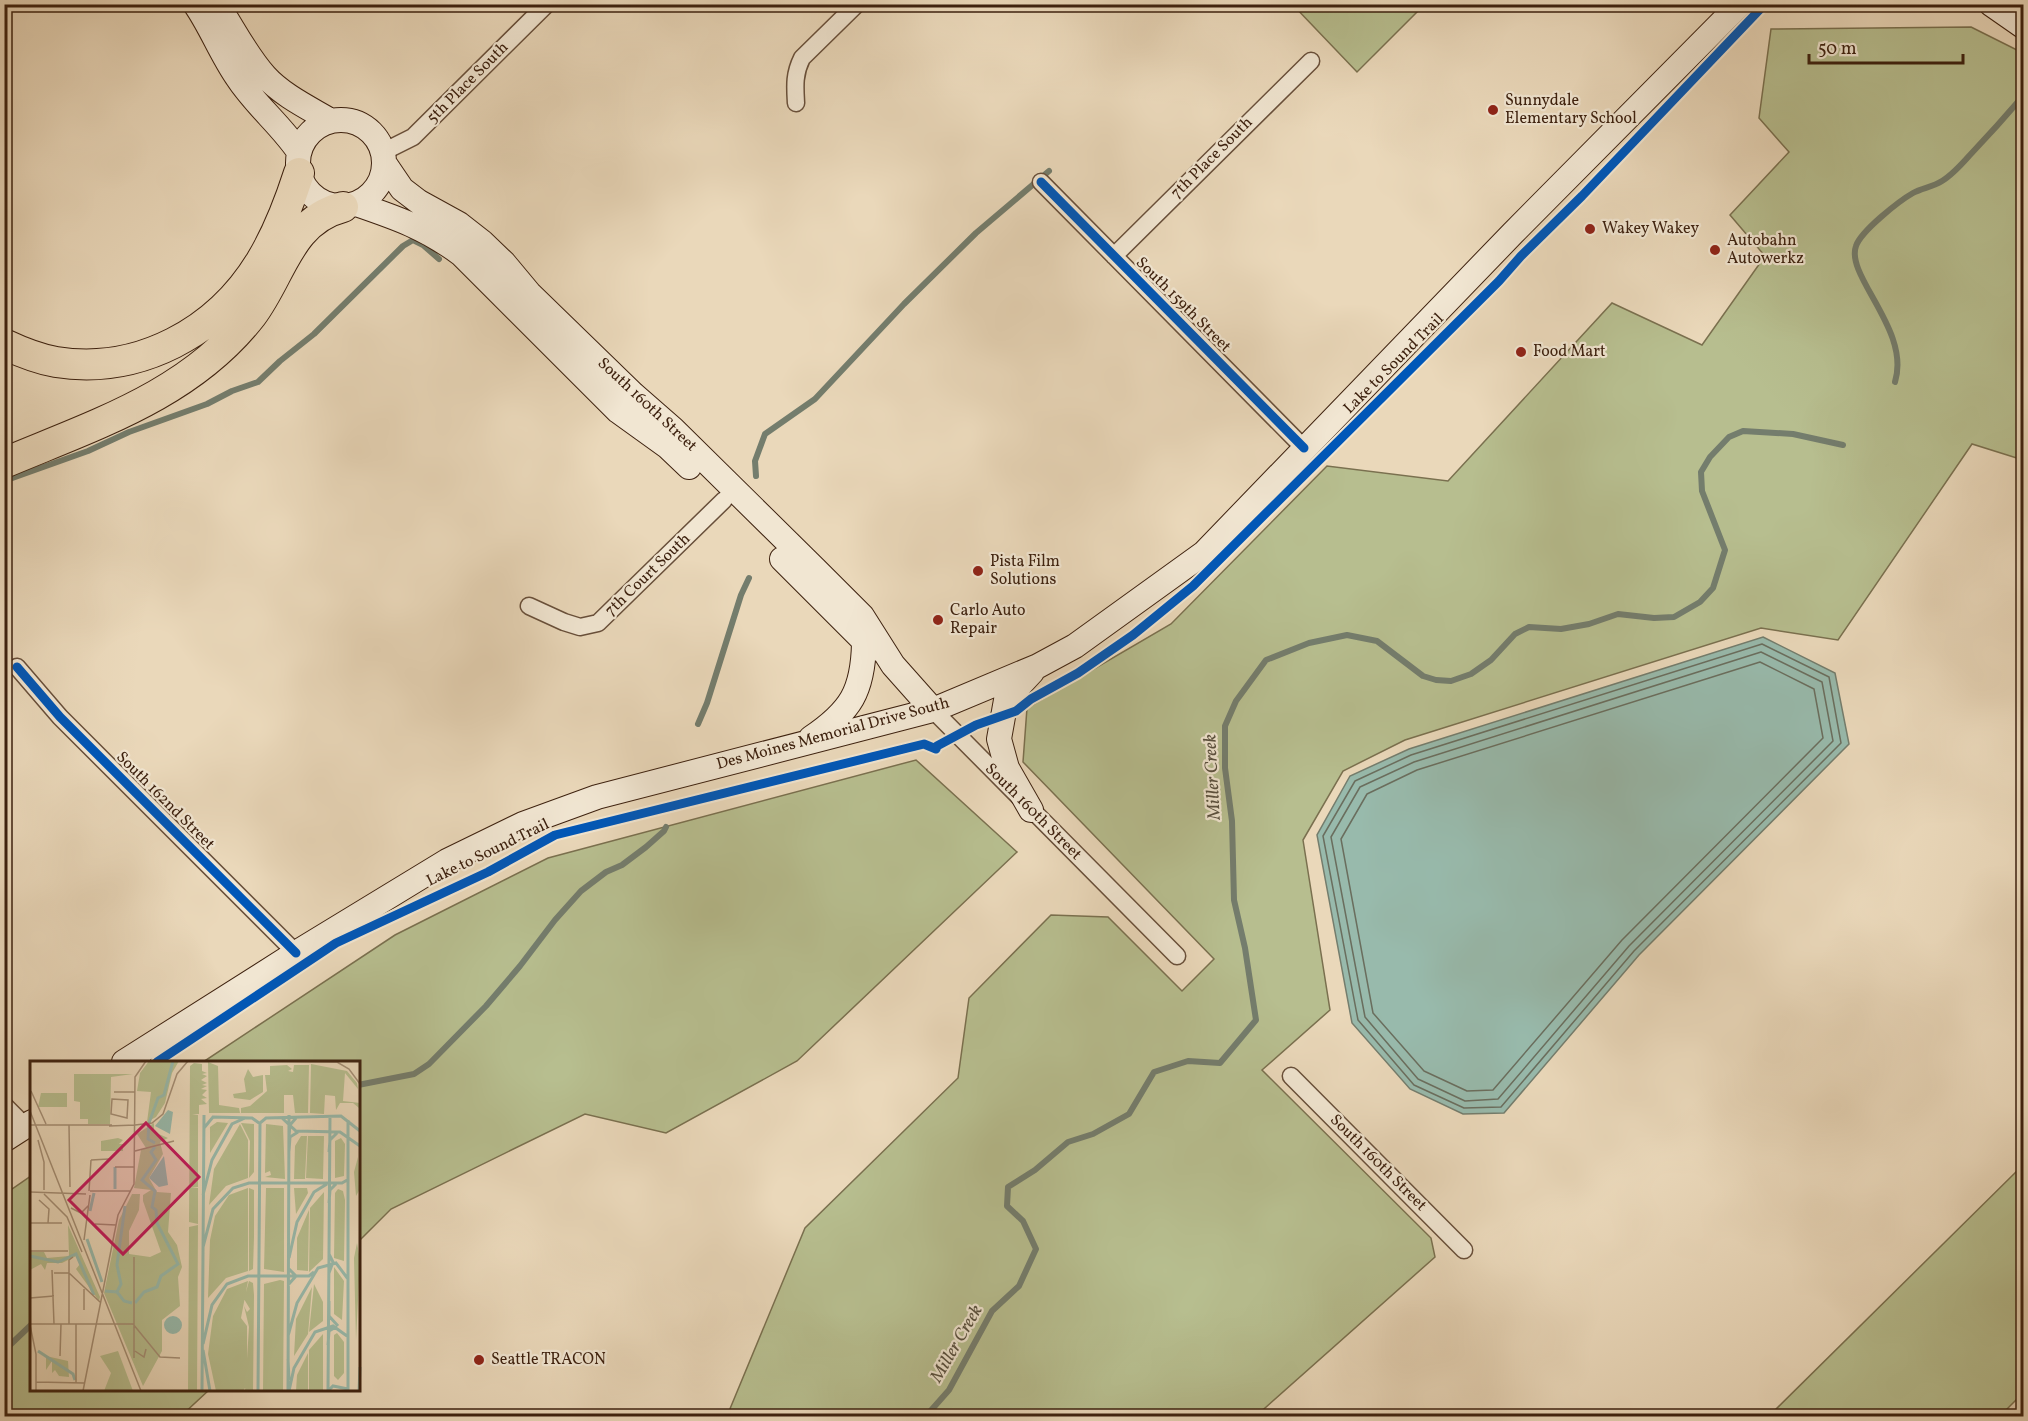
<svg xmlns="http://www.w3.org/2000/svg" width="2028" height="1421" font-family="Vollkorn,serif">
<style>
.green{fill:#b7be8f;stroke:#7a704f;stroke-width:1.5}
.water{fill:#98baac;stroke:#747d6d;stroke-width:1.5}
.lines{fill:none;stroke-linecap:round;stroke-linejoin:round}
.shore{stroke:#6a6e5e;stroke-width:1.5}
.stream{stroke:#747d6d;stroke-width:6}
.street-casing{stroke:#684f3a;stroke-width:19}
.secondary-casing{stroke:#3d210f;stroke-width:26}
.highway-casing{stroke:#3d210f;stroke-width:32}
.street{stroke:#f1e6d2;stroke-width:16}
.secondary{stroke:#f1e6d2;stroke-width:24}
.highway{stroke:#ead8ba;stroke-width:30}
.cycleway-casing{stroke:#f1e6d2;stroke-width:13}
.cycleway{stroke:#0057b8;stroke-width:9}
.poi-dot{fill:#8f2418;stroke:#f1e6d2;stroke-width:2}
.labels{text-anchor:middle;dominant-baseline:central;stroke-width:4.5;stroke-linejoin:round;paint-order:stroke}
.street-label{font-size:16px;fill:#3d210f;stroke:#f1e6d2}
.poi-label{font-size:16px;fill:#3d210f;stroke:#f1e6d2;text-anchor:start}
.water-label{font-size:18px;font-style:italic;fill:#584f3e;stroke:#f1e6d2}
.inset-river{fill:none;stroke:#98baac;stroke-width:3}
.inset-road{fill:none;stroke:#a58f76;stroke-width:1.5}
.view{fill:#c2185b;fill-opacity:0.15;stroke:#c2185b;stroke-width:3}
.inset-edge{fill:none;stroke:#3d210f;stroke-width:3}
</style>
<rect width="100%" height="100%" fill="#ead8ba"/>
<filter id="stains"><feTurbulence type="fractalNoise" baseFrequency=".00333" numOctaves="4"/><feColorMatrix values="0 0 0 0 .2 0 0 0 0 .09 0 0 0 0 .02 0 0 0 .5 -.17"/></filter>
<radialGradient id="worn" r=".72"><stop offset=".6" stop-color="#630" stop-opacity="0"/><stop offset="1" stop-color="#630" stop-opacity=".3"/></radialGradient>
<path class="green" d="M1293,5H1424L1357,72Z
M1971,27L2023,53V460L1972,444L1838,640L1761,628L1405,740L1343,771L1303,840L1330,1010L1262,1070L1431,1238L1435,1257L1256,1416H727L805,1228L958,1078L969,998L1051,915L1108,917L1182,991L1214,959L1023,762L1027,708L1171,624L1327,466L1448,481L1612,303L1702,345L1765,256L1730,215L1789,152L1759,118L1771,29Z
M916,760L1017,852L797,1061L666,1133L585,1114L391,1209L359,1241L358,1062H203L395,935L548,858Z
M2023,1165V1393L2000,1416H1769Z
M31,1176L32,1390H209L181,1416H5V1194Z"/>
<path class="water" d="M1763,637L1835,673L1849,744L1639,955L1504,1113L1463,1114L1410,1089L1352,1023L1317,835L1350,776L1409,749Z"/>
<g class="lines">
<path class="shore" d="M1762,644L1829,677L1841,743L1634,951L1501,1107L1464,1108L1414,1085L1358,1020L1323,836L1355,781L1411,755Z
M1761,652L1822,682L1833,741L1629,946L1498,1099L1465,1101L1418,1079L1365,1017L1331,837L1360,787L1414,762Z
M1760,662L1814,689L1823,738L1622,940L1493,1090L1467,1091L1424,1071L1373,1013L1341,839L1367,794L1417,770Z"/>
<path class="stream" d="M1895,382C1911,330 1845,276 1856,246C1861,231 1899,201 1913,193C1922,188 1933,187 1942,181C1952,175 1961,165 1969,156C1988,136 2006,116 2024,95
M756,476L755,461L765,434L815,399L904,304L976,233L1049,171
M4,481L88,451L129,432L207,404L232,391L258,382L280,361L314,334L403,246L413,240L423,245L439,259
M698,724L707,703L741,595L749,578
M358,1085L414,1074L429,1064L486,1006L520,966L555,920L581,891L606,872L622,865L646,847L664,831L666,827
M4,1353L11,1344L32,1324
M926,1416L949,1390L992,1311L1019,1286L1036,1249L1023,1221L1007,1206L1008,1187L1035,1170L1068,1142L1093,1134L1129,1114L1154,1072L1188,1061L1220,1063L1256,1020L1245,948L1234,900L1232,821L1225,768V726L1236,701L1266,660L1309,643L1347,635L1377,641L1423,676L1436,680L1451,681L1471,674L1491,660L1515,634L1529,627L1561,629L1589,624L1618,614L1654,618L1674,617L1700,602L1713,588L1725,550L1702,491L1701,472L1710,457L1729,437L1743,431L1793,434L1843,445"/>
<g class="street-casing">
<path id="street" d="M796,103C795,86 794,74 802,58L857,4
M383,152L413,137L547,4
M1041,182L1304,448
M1114,256L1311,61
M529,606L564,622L580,627L598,623L724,500
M17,667L60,717L296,953
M933,710L1177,956
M1291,1076L1464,1250
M4,1105L25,1126"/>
</g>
<g class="secondary-casing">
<path id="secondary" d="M195,4C211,27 221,54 237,77C255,105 281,125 299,152
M217,4C233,28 246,55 265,76C282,95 309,108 331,121
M1991,4L2024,27
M298 163a43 43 0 1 1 86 0a43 43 0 1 1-86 0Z
M385,164L402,189L419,202L459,224L482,242L504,263L529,293L633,394L673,429L815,569L862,616L893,665L933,710
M356,204C397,218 426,228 461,254L618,411L668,447L689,467
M782,559L872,649
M811,738C851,711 863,691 864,643
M1031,810L1007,768L999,739L1006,700L1032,672
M124,1062L296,953L447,861L523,824L597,797L933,710L1038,666L1075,646L1204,553L1513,233L1740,4
M4,1140L32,1122"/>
</g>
<g class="highway-casing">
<path id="highway" d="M4,344C21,352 38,359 56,362C139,375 218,332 261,261C278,233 289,204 299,173
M4,463C94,425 190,395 252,315C282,275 289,221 343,207"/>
</g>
<use href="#street" class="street"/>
<use href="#secondary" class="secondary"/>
<use href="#highway" class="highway"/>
<g class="cycleway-casing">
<path id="cycleway" d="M1041,182L1304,448
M17,667L60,717L296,953
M157,1062L336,943L488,872L555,835L924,744L936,749L937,746L976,725L1016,711L1031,699L1078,673L1133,635L1193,586L1499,281L1521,256L1582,196L1765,4"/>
</g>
<use href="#cycleway" class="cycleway"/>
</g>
<g class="poi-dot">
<circle cx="1493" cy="110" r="6"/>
<circle cx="1590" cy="229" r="6"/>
<circle cx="1715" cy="250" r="6"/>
<circle cx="1521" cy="352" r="6"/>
<circle cx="978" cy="571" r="6"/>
<circle cx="938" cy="620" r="6"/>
<circle cx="479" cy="1360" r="6"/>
</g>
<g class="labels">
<g class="street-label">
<text transform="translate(468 83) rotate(-45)">5th Place South</text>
<text transform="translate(1212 158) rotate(-45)">7th Place South</text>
<text transform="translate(1183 305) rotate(45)">South 159th Street</text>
<text transform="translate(1394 364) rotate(-45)">Lake to Sound Trail</text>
<text transform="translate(647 405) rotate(43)">South 160th Street</text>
<text transform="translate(648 575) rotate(-44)">7th Court South</text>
<text transform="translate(833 734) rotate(-15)">Des Moines Memorial Drive South</text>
<text transform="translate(165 801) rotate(45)">South 162nd Street</text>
<text transform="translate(1033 812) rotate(45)">South 160th Street</text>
<text transform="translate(488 853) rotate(-26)">Lake to Sound Trail</text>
<text transform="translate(1378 1163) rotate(45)">South 160th Street</text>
</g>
<g class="poi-label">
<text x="1505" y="101">Sunnydale<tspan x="1505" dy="18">Elementary School</tspan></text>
<text x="1602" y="229">Wakey Wakey</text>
<text x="1727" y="241">Autobahn<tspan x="1727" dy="18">Autowerkz</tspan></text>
<text x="1533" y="352">Food Mart</text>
<text x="990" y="562">Pista Film<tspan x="990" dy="18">Solutions</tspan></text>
<text x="950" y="611">Carlo Auto<tspan x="950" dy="18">Repair</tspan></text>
<text x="491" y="1360">Seattle TRACON</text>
</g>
<g class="water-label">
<text transform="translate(1213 777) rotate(-93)">Miller Creek</text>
<text transform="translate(957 1344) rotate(-60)">Miller Creek</text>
</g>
</g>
<g transform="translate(30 1061)">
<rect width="330" height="330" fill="#ead8ba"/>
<path d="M119,0H149L142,12L135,42L126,56L117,61L121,31L107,30L110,12ZM178,1L188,5L189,44L209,47L210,52H179ZM164,2L172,3V10L177,12L172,13L177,15L171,19L177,22L172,24L177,25L171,28L177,29L172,34L177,37L171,38L177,43L169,44V53H162L168,54V126H160L168,127V163L159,161L160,5ZM281,3L317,10L327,22L328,28L315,12L313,40L330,42L329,47L323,42H310L306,49L305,35L295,34L294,53L280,52ZM257,4L262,8L258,10L263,11L264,4H279L278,52H265L263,34H254V52H211V47L220,45L237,30L235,14H240V5ZM218,8L223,16L233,14V31L220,39L204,37L203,33L216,31L214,18ZM44,13H103L81,16L80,63H58V58H50V41L44,40ZM11,32H37V46H8ZM187,61L198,62L180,92V66ZM124,62V71L138,77L130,81L133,93L119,117L127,131L141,132L138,171L147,184L152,206L148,216L150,245L132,259V290L113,325L74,232L89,159L102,133H110L109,149L99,170V193L120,196L131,191L113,140V134L121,129L104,127L111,89L116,87L107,73ZM211,62L224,63V111L219,117L220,80ZM210,63L218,79V117L196,125L179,144L184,108ZM236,63L253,65L255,118L235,116L241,114L240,110L235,112ZM271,75H277L275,118H264L265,85ZM278,75H294L293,118L276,117ZM88,77L93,79L89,83H93V90H71V80ZM311,77L315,83L314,115L305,117V80ZM328,96L330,128L326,135L324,111ZM218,127V210L196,217L178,237L180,179L185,155L199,134ZM219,127L224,129V176L223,208L219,210ZM236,127H254V211L234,208ZM264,127H277L278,132L266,153ZM308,128L313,130L315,139L314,200L304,197L305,132ZM294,131L293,198L279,211L280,147ZM279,149L278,210L267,209V177ZM38,164L70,236L69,240L46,208L50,203L46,195L32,202H17L15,209L11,203L0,209V191H14L17,197L39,195ZM168,164L167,330H158L159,166ZM327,182L330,199L326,279L324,197ZM304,206L314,220L312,259L304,253ZM250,219L254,220L253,330H233L234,223ZM218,220L211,257L217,265V324L213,330H186L178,293L183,255L197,228ZM219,220L223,222L224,234L223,330H215L219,266L214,245L217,251L220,248L214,238ZM284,223L293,241V260L279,271ZM282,226L278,273L264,295L266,258ZM307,272L314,281V312L308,319L304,315V274ZM293,273V330H279V289ZM88,290L103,330H74L81,312L70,295ZM278,292V330H266L267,314ZM16,295L38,300L39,316L29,315L25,309L22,312V300L16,309Z" fill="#b7be8f"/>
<path d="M138,49L143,51L140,73L125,65ZM134,95L138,124L129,126L119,117ZM134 264a9 9 0 1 1 18 0a9 9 0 1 1-18 0Z" fill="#98baac"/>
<path class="inset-river" d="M252,57L266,70L310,71L330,85M174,67L183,56L222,57L229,62M259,76L260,64L266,57M125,82L118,78L119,62L128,37L134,34L143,0M259,90L260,76L268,71M299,91L300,79L307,72M85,106V128M173,134L182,99L202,63L215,57M299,142L300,129L306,123M60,150L64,132M57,178L72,221M173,186L183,148L203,127L219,122H312L319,118M0,195L28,201L46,193L64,234M259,197L267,161L284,131L297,123M299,212L303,201L299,193M258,224L266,215L258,207M75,230L87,231L94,240L102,242M87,231L91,223L87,204L95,145M299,240V255L308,265M105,242L114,231L127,226L131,215L148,203L127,162L126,149L122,146L125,130L112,119L126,99L121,91L125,86M258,275L267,242L288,207L306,202L318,218M173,283L182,244L197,223L218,215H279L284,211M298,284L299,270L306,266M173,289L180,330M8,290L43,313L45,319M258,298L259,319M172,330L174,54M228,330L230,62L236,57L311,55L330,70M258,330L259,54M259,330L264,307L285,271L303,265L317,275M298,330L303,325L318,328M298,330L300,55M318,330V59M329,330L330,306"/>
<path class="inset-road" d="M238,0L307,1L319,8L330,23M1,30L16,63M84,31H105M82,38L98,39L97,57L81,53ZM0,50L111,330M0,64H82M39,64L40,126M105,64L122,62L133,53L147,13L158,0M79,65L105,64M8,79L14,101V129M105,90L144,80M61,99L79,98M85,106H104M59,130L61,99M60,130H101M0,131L56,133M14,133L37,156L52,191M9,139L19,148L18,162M41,147L51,152L59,144M0,162H32M65,163L86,164M54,179L60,134M0,190H38M22,209L24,263M24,212H39L70,241M0,237L24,235M54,249V228M0,263H103L130,296L150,297M39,263V199L43,196M0,264L6,293V330M105,290L114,296L116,288M30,295L31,263M104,297V196M6,321L54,322M46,322V263M53,330L88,154L104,123L105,16L116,0"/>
<path class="view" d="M116,62L169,116L93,193L39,139Z"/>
<rect width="330" height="330" class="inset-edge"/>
</g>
<rect width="2028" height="1421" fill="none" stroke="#ead8ba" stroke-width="24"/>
<rect x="6" y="6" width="2016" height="1409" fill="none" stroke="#3d210f" stroke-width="3"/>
<rect x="12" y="12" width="2004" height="1397" fill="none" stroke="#3d210f" stroke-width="1.5"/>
<path d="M1809 54v9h154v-9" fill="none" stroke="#3d210f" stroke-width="3"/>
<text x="1818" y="54" font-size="18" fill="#3d210f" stroke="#f1e6d2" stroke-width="4.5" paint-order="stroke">50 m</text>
<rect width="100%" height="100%" filter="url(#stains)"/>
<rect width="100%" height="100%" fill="url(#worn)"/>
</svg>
